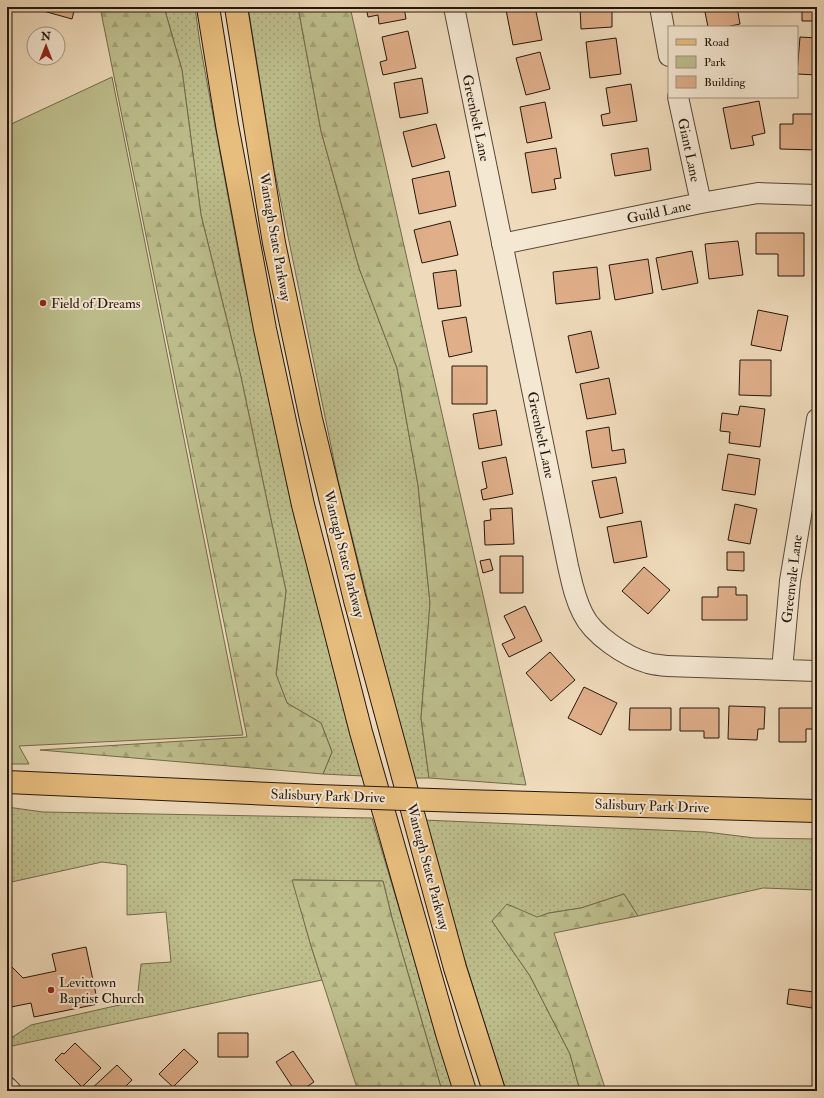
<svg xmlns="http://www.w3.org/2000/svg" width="824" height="1098" font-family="'IM FELL Double Pica',serif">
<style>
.grass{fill:url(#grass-dots);stroke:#726a4d}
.forest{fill:url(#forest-firs);stroke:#726a4d}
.park{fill:#bebf8d;stroke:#726a4d}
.building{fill:#e0af8a;stroke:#25160d}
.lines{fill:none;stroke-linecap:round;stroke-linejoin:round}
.minor-casing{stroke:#584738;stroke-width:22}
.major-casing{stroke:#25160d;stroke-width:24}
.highway-casing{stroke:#25160d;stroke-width:24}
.minor{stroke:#f5e8d3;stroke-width:20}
.major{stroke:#e8be7e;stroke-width:22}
.highway{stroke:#e8be7e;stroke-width:22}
.major-bridge-casing{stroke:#25160d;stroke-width:24;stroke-linecap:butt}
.major-bridge{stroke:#e8be7e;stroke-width:22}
.poi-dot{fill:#8f2418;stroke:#f5e8d3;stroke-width:1.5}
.labels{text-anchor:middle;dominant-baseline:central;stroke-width:4;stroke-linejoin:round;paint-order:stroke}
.street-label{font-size:14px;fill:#25160d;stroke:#f5e8d3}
.poi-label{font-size:14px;fill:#25160d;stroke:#f5e8d3;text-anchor:start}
</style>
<defs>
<pattern id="grass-dots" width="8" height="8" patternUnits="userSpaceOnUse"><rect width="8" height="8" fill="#bebf8d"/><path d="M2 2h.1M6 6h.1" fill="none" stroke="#a3a378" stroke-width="1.8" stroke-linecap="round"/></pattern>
<pattern id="forest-firs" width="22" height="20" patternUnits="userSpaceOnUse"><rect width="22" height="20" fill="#bebf8d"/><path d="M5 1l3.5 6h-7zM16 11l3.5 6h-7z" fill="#a3a378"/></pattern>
</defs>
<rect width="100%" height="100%" fill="#efdbbb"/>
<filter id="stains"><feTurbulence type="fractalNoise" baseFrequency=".005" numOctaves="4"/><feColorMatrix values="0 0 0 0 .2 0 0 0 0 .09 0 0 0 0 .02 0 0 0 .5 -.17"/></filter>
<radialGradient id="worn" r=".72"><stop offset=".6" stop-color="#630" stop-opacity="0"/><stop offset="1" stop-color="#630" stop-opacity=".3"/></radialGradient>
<path class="grass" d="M164,7H195L200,44L243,278L299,526L363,776L323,774L332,752L321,723L287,703L276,675L286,591L241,377L201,215L182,70Z
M248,7H298L321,131L359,268L397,368L418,485L430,603L421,718L429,778H412L338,480L274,168Z
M7,807L43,812L372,818L454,1091H442L392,918L383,881L293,880L311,946L322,980L7,1047V1038H11L31,1025L137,1001L141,964L171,962L166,912L127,915V865L102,862L7,883Z
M423,820L706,832L755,838L817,839V890L763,888L638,916L624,894L581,908L549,913L537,918L492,921L530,976L570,1054L580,1091H506L440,882Z"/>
<path class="forest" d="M100,7H164L182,70L201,215L241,377L286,591L276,674L287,703L321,723L332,752L323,774L40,750L247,737Z
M298,7H350L526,785L429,778L421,718L430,603L418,485L397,368L359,268L321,131Z
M292,880L383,881L392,918L442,1091H358L311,946Z
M624,894L638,916L554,933L606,1091H580L570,1054L530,976L492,921L507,904L537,917L549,913L581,908Z"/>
<path class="park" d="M112,77L243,735L19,746L29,764H7V126Z"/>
<path class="building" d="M29,7H75L72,19Z
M366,7H404L406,19L379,24L378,15L368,17Z
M520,7H535L542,40L513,45L506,10Z
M580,7H612V27L581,29Z
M704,7H737L740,24L726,27H708Z
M802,7H817V21H802Z
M408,31L416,68L383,75L380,62L387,60L382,37Z
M800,37L817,38V75L797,74Z
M616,38L621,74L590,78L586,42Z
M540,52L550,89L526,95L516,58Z
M422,78L428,113L400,118L394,83Z
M631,84L637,121L603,126L601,115L610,113L606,88Z
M759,101L765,133L752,136L754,145L731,149L723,108Z
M545,102L552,138L527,143L520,107Z
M793,114H813V128H817V150L780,149V124H793Z
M436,124L445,158L412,167L403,132Z
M556,148L561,178L554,179L556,189L532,193L525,153Z
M648,148L651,170L615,176L611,154Z
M449,171L456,206L419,214L412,179Z
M450,221L458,255L422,263L414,230Z
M756,233H804V276H778V254H756Z
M738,241L743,275L709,279L705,244Z
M692,251L698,283L662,290L656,258Z
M648,259L653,293L615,300L609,265Z
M597,267L600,299L556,304L553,272Z
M456,270L461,306L438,309L433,273Z
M758,310L788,316L781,351L751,345Z
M466,317L472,352L449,357L442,321Z
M591,331L599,368L576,373L568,336Z
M740,360H771V396L739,395Z
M452,366H487V404H452Z
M609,378L616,414L587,419L580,384Z
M740,406L765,409L760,447L729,443L730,432L720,431L722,413L738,415Z
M496,410L502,445L479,449L473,414Z
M609,427L612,451L624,449L626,463L592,468L586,431Z
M728,454L760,459L755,495L722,490Z
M506,457L513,494L483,500L481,490L487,488L482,462Z
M616,477L623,513L600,518L592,481Z
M735,504L757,509L750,544L728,540Z
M512,508L514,544L485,545L484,521L491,520L490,509Z
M641,521L647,557L614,563L607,527Z
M727,552H744V571L727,570Z
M500,556H523V593H500Z
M490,559L493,570L483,573L480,561Z
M644,567L670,590L648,614L622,591Z
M718,587H736V595H747V620H702V597H718Z
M525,606L542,641L509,657L502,644L515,638L504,616Z
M550,652L575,680L551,701L526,673Z
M584,687L617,703L601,735L568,718Z
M729,706L765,707L764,729H758L757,740L728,739Z
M630,708H671V730H629Z
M680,708H719V738H704V731H680Z
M779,708H814V729H806V742H779Z
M86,947L98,1004L34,1017L31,1003L11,1007L7,1003V962L23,978L56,971L52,954Z
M789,989L814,992L812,1008L787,1004Z
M218,1033H248V1057H218Z
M75,1043L101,1068L82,1087L55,1060L62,1053L64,1054Z
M184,1049L198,1062L173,1087L159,1074Z
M293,1051L314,1082L300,1091H295L276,1062Z
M117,1065L132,1080L121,1091H89Z"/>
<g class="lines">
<g class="minor-casing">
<path id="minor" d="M454,7L568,566C572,583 575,599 583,614C593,635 626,657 648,663C654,665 661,665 667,666L817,671
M660,7L669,56
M678,97L701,203
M502,244L701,203L758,193L817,195
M782,670L790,581L817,419
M7,1087L11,1091"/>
</g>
<g class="major-casing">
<path id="major" d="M7,782L317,796
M462,801L817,811"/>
</g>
<g class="highway-casing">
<path id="highway" d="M208,7L227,125L265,329L303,505L361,732L448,1037L465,1091
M236,7L274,243L311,419L355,600L455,968L494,1091"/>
</g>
<use href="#minor" class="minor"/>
<use href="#major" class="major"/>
<use href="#highway" class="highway"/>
<g class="major-bridge-casing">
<path id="major-bridge" d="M317,796L462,801"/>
</g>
<use href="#major-bridge" class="major-bridge"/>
</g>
<g class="poi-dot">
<circle cx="43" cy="303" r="4"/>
<circle cx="51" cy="990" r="4"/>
</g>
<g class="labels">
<g class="street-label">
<text transform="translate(476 118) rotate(78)">Greenbelt Lane</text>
<text transform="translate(689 150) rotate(78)">Giant Lane</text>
<text transform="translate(659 212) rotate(-12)">Guild Lane</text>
<text transform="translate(275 237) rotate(80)">Wantagh State Parkway</text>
<text transform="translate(541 435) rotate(78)">Greenbelt Lane</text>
<text transform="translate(344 554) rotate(76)">Wantagh State Parkway</text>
<text transform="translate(792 579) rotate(-83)">Greenvale Lane</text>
<text transform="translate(328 796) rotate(2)">Salisbury Park Drive</text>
<text transform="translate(652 806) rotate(2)">Salisbury Park Drive</text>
<text transform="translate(428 867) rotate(75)">Wantagh State Parkway</text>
</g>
<g class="poi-label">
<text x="51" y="303">Field of Dreams</text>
<text x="59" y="982">Levittown<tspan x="59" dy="16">Baptist Church</tspan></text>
</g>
</g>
<rect width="824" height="1098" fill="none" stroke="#efdbbb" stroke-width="24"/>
<rect x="8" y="8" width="808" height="1082" fill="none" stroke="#25160d" stroke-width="2"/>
<rect x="12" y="12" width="800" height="1074" fill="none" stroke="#25160d"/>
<rect x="668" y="26" width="130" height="72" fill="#f5e8d3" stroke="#a29484"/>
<rect x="676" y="39" width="20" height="6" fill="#e8be7e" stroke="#a29484"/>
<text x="704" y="46" font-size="12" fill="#25160d">Road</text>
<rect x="676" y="56" width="20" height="12" fill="#bebf8d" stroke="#a29484"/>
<text x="704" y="66" font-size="12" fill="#25160d">Park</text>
<rect x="676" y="76" width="20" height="12" fill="#e0af8a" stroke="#a29484"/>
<text x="704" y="86" font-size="12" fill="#25160d">Building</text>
<g transform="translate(46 46)"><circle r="19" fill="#f5e8d3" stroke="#a29484"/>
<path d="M0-3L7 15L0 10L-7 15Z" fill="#8f2418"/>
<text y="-6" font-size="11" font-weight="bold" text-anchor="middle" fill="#25160d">N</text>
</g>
<rect width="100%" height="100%" filter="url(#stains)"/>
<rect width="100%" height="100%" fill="url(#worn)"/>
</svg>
